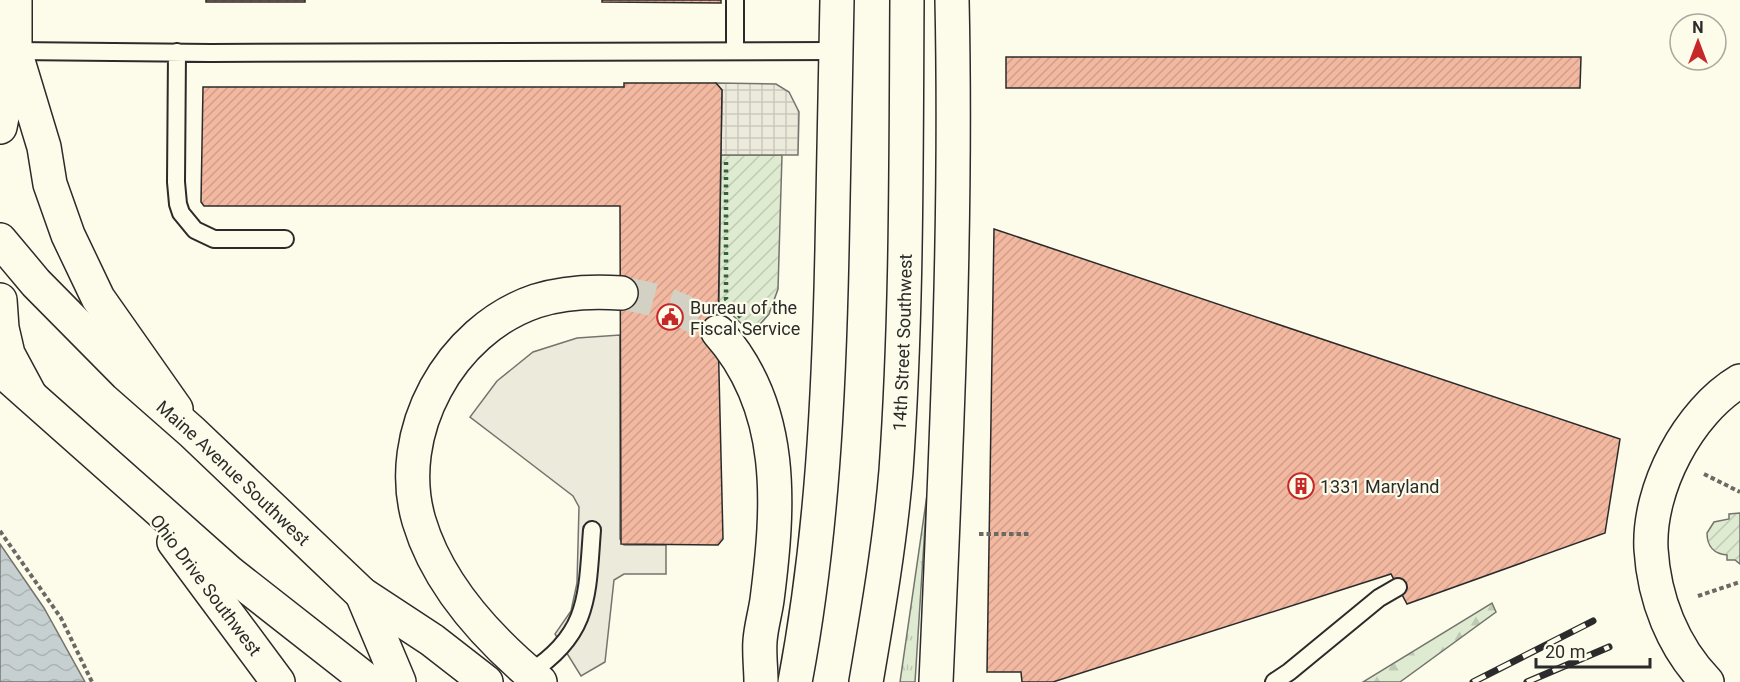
<svg xmlns="http://www.w3.org/2000/svg" width="1740" height="682" font-family="Roboto,sans-serif">
<style>
.grass{fill:url(#grass-tufts);stroke:#74746e;stroke-width:1.5}
.forest{fill:url(#forest-firs);stroke:#74746e;stroke-width:1.5}
.garden{fill:url(#garden-furrows);stroke:#74746e;stroke-width:1.5}
.parking{fill:#eceadb;stroke:#74746e;stroke-width:1.5}
.plaza{fill:url(#plaza-grid);stroke:#74746e;stroke-width:1.5}
.water{fill:url(#water-waves);stroke:#74746e;stroke-width:1.5}
.building{fill:url(#building-hatch);stroke:#2b2b2b;stroke-width:1.5}
.lines{fill:none;stroke-linecap:round;stroke-linejoin:round}
.motorway-tunnel{stroke:#d3d1c4;stroke-width:33;stroke-dasharray:33 16;stroke-linecap:butt}
.service-casing{stroke:#2b2b2b;stroke-width:20}
.minor-casing{stroke:#2b2b2b;stroke-width:36}
.secondary-casing{stroke:#2b2b2b;stroke-width:36}
.primary-casing{stroke:#2b2b2b;stroke-width:36}
.trunk-casing{stroke:#2b2b2b;stroke-width:36}
.motorway-casing{stroke:#2b2b2b;stroke-width:36}
.path{stroke:#6a6964;stroke-width:4;stroke-dasharray:4.5 3;stroke-linecap:butt}
.service{stroke:#fdfbea;stroke-width:16}
.minor{stroke:#fdfbea;stroke-width:33}
.secondary{stroke:#fdfbea;stroke-width:33}
.primary{stroke:#fdfbea;stroke-width:33}
.trunk{stroke:#fdfbea;stroke-width:33}
.motorway{stroke:#fdfbea;stroke-width:33}
.rail-casing{stroke:#2b2b2b;stroke-width:7}
.rail{stroke:#fdfbea;stroke-width:4.5;stroke-dasharray:14;stroke-linecap:butt}
.hedge{stroke:#34623c;stroke-width:4.5;stroke-dasharray:3 4.5;stroke-linecap:butt}
.labels{text-anchor:middle;dominant-baseline:central;stroke-width:4.5;stroke-linejoin:round;paint-order:stroke}
.poi-label{font-size:18px;fill:#2b2b2b;stroke:#fdfbea;text-anchor:start}
.street-label{font-size:18px;fill:#2b2b2b;stroke:#fdfbea}
</style>
<defs>
<pattern id="grass-tufts" width="24" height="20" patternUnits="userSpaceOnUse" patternTransform="scale(1.5)"><rect width="24" height="20" fill="#deebd1"/><path d="M3 7l-1-3M5 7V3M7 7l1-3M15 17l-1-3M17 17v-4M19 17l1-3" fill="none" stroke="#bfcab4"/></pattern>
<pattern id="forest-firs" width="22" height="20" patternUnits="userSpaceOnUse" patternTransform="scale(1.5)"><rect width="22" height="20" fill="#deebd1"/><path d="M5 1l3.5 6h-7zM16 11l3.5 6h-7z" fill="#bfcab4"/></pattern>
<pattern id="garden-furrows" width="10" height="10" patternUnits="userSpaceOnUse" patternTransform="scale(1.5)"><rect width="10" height="10" fill="#deebd1"/><path d="M-1 1l2-2M0 10L10 0M9 11l2-2" fill="none" stroke="#bfcab4"/></pattern>
<pattern id="plaza-grid" width="8" height="8" patternUnits="userSpaceOnUse" patternTransform="scale(1.5)"><rect width="8" height="8" fill="#eceadb"/><path d="M0 4h8M4 0v8" fill="none" stroke="#cbc9bc"/></pattern>
<pattern id="water-waves" width="16" height="10" patternUnits="userSpaceOnUse" patternTransform="scale(1.5)"><rect width="16" height="10" fill="#c7d0d0"/><path d="M0 5q4-4 8 0t8 0" fill="none" stroke="#abb3b3"/></pattern>
<pattern id="building-hatch" width="6" height="6" patternUnits="userSpaceOnUse" patternTransform="scale(1.5)"><rect width="6" height="6" fill="#f2b8a0"/><path d="M-1 1l2-2M0 6l6-6M5 7l2-2" fill="none" stroke="#d09e8a"/></pattern>
</defs>
<rect width="100%" height="100%" fill="#fdfbea"/>
<path class="grass" d="M927,495L915,682H900Z"/>
<path class="forest" d="M1492,603L1496,612L1400,682H1363Z"/>
<path class="garden" d="M721,155H782L778,289L769,314L755,330H748L719,302Z
M1740,513V564L1735,560H1727V555C1714,554 1707,546 1707,533L1714,522L1729,519V514Z"/>
<path class="parking" d="M620,335V539L624,545H666V574H624L614,580L605,662L581,676L555,634L571,611L577,583L579,507L573,496L470,417L497,381L533,352L577,338Z"/>
<path class="plaza" d="M716,83L776,84L789,92L799,112L798,155H721L722,90Z"/>
<path class="water" d="M0,544L44,608L85,682H0Z"/>
<path class="building" d="M206,0H305V2H206Z
M602,0H721V3L602,2Z
M1006,57H1581L1580,88H1006Z
M624,83H716L722,90L718,332L723,539L718,545L621,544L620,206H204L201,202L203,87H624Z
M994,229L1620,439L1605,533L1407,604L1391,574L1053,682H1022L1021,672H987Z"/>
<g class="lines">
<path class="motorway-tunnel" d="M621,293C662,300 684,308 718,332"/>
<g class="service-casing">
<path id="service" d="M735,0V51
M15,51L211,53L837,51
M177,52L176,182L178,204L181,213L195,230L214,239H285
M529,673C590,634 587,595 592,530
M1274,682L1289,672L1379,598L1398,587"/>
</g>
<g class="minor-casing">
<path id="minor" d="M1707,682C1673,647 1654,599 1651,549C1648,489 1688,412 1740,381"/>
</g>
<g class="secondary-casing">
<path id="secondary" d="M15,51L44,147L50,184L68,235L98,298L176,409
M0,127L15,51V0
M0,300L2,328L8,354L30,395"/>
</g>
<g class="primary-casing">
<g id="primary">
<path id="s1" d="M0,240L36,283L126,374L192,432L362,594L432,640L486,682"/>
<path d="M0,369L230,573L369,682"/>
<path d="M174,542L278,682"/>
<path d="M362,594L399,682"/>
<path d="M936,682C946,455 957,228 952,0"/>
</g>
</g>
<g class="trunk-casing">
<g id="trunk">
<path d="M795,682C822,539 829,394 832,249C834,166 836,83 837,0"/>
<path id="s2" d="M866,682C878,612 890,542 896,471C907,314 906,157 907,0"/>
</g>
</g>
<g class="motorway-casing">
<path id="motorway" d="M718,332C786,408 779,506 767,600C765,614 761,627 760,641C759,654 761,669 761,682
M540,682C489,640 438,585 419,521C393,433 450,330 536,301C564,292 592,291 621,293"/>
</g>
<path class="path" d="M1704,474L1740,492
M0,531L61,618L92,682
M979,534H1029
M1698,596L1740,582"/>
<use href="#service" class="service"/>
<use href="#minor" class="minor"/>
<use href="#secondary" class="secondary"/>
<use href="#primary" class="primary"/>
<use href="#trunk" class="trunk"/>
<use href="#motorway" class="motorway"/>
<g class="rail-casing">
<path id="rail" d="M1473,682L1593,621
M1527,682L1609,647"/>
</g>
<use href="#rail" class="rail"/>
<path class="hedge" d="M726,162V299L742,319"/>
</g>
<defs>
<g id="civic-ring" transform="scale(1.35)"><circle r="9.5" fill="#fdfbea" stroke="#c62828" stroke-width="1.5"/><path d="M-.6-6.5H3V-4.5H.6V-3L4-1V1h2V6H-6V1h2V-1L-.6-3ZM-1.2 2.5V6h2.4V2.5Z" fill="#c62828"/></g>
<g id="building-ring" transform="scale(1.35)"><circle r="9.5" fill="#fdfbea" stroke="#c62828" stroke-width="1.5"/><path d="M-4-6H4V6H1V3H-1V6H-4ZM-2.5-4.3h1.7v1.8h-1.7ZM.8-4.3h1.7v1.8H.8ZM-2.5-1h1.7V.8h-1.7ZM.8-1h1.7V.8H.8Z" fill="#c62828"/></g>
</defs>
<g fill-rule="evenodd">
<use href="#civic-ring" x="670" y="317"/>
<use href="#building-ring" x="1301" y="486"/>
</g>
<g class="labels">
<g class="poi-label">
<text x="690" y="307">Bureau of the<tspan x="690" dy="21">Fiscal Service</tspan></text>
<text x="1320" y="486">1331 Maryland</text>
</g>
<g class="street-label">
<text stroke="none"><textPath href="#s2" startOffset="342">14th Street Southwest</textPath></text>
<text stroke="none"><textPath href="#s1" startOffset="330">Maine Avenue Southwest</textPath></text>
<text transform="translate(206 585) rotate(53)">Ohio Drive Southwest</text>
</g>
</g>
<g transform="translate(1698 42)"><circle r="28" fill="#fdfbea" stroke="#a9a89e" stroke-width="1.5"/>
<path d="M0-4.5L10 22L0 15L-10 22Z" fill="#c62828"/>
<text y="-9" font-size="16" font-weight="bold" text-anchor="middle" fill="#2b2b2b">N</text>
</g>
<path d="M1536 658v9h114v-9" fill="none" stroke="#2b2b2b" stroke-width="3"/>
<text x="1545" y="658" font-size="18" fill="#2b2b2b" stroke="#fdfbea" stroke-width="4.5" paint-order="stroke">20 m</text>
</svg>
